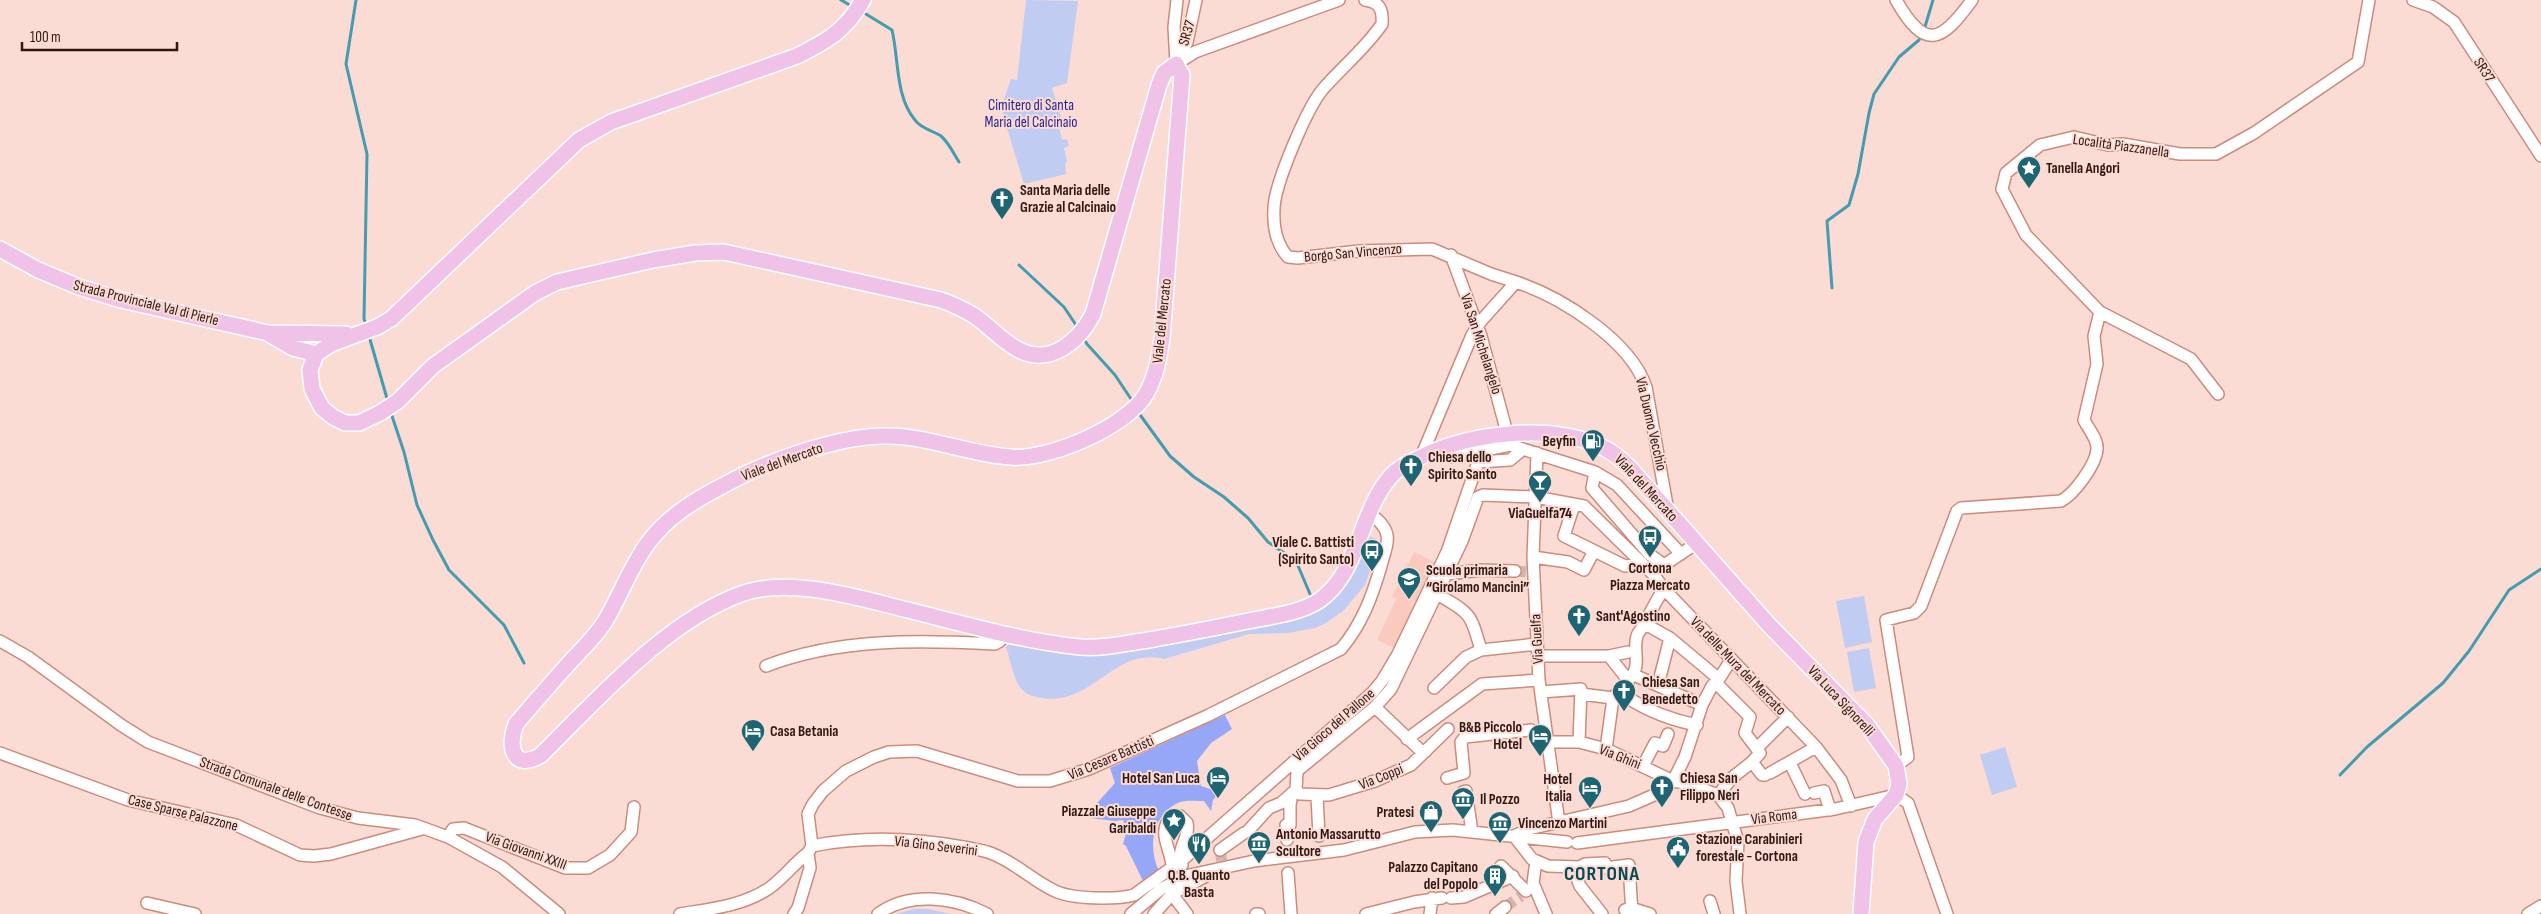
<svg xmlns="http://www.w3.org/2000/svg" width="2541" height="914" font-family="'Sofia Sans Condensed',sans-serif">
<style>
.built{fill:#facabf}
.green{fill:#c1ccf2}
.forest{fill:#95a7f6}
.lines{fill:none;stroke-linecap:round;stroke-linejoin:round}
.stream{stroke:#449cae;stroke-width:3}
.minor-tunnel{stroke:#d2b5ae;stroke-width:11;stroke-dasharray:11 5.5;stroke-linecap:butt}
.minor-casing{stroke:#cd8b7c;stroke-width:14}
.major-casing{stroke:#fff;stroke-width:18}
.minor{stroke:#fff;stroke-width:11}
.major{stroke:#f0c2e8;stroke-width:15}
.labels{text-anchor:middle;dominant-baseline:central;stroke-width:4;stroke-linejoin:round;paint-order:stroke}
.street-label{font-size:15px;fill:#301711;stroke:#fadcd5}
.park-label{font-size:15px;fill:#221e8e;stroke:#fadcd5}
.poi-label{font-size:15px;font-weight:bold;fill:#301711;stroke:#fadcd5;text-anchor:start}
.district-label{font-size:20px;font-weight:bold;letter-spacing:1px;fill:#0c4853;stroke:#fadcd5}
</style>
<rect width="100%" height="100%" fill="#fadcd5"/>
<path class="built" d="M1414,552L1439,564L1427,580L1419,604L1412,601L1411,605L1416,608L1396,649L1377,640L1396,599L1392,597Z"/>
<path class="green" d="M1026,0L1078,1L1067,83L1052,88L1062,121L1058,122L1062,140L1067,139L1069,146L1064,148L1067,161L1065,164L1066,174L1024,184L1003,115L1002,105L1011,79L1017,80Z
M1369,536L1376,539L1377,551L1365,585L1344,610L1326,623L1315,628L1288,633L1249,634L1164,659C1111,646 1093,710 1036,697C1030,695 1024,693 1020,687C1013,677 1010,659 1006,647L1013,639L1073,654L1110,653L1305,614L1364,539Z
M1864,596L1872,642L1845,648L1836,601Z
M1869,648L1876,688L1854,692L1847,652Z
M2005,747L2017,787L1992,795L1980,755Z
M914,909H928L951,914H896Z"/>
<path class="forest" d="M1225,715L1232,729L1211,743L1197,761L1201,786L1213,790L1217,795L1213,800L1211,811L1204,801C1197,801 1187,800 1180,802C1153,813 1147,847 1159,871L1143,881L1126,846L1123,844L1127,829L1123,820L1115,821L1090,818L1091,810L1115,783L1110,768Z"/>
<g class="lines">
<path class="stream" d="M356,0L346,64L367,154L364,319L367,327
M841,0L853,7
M861,11L892,30C899,59 895,96 915,120C920,128 933,131 941,136C949,143 954,154 959,162
M1924,30L1933,0
M1019,265L1064,307L1078,328
M1832,288L1827,221L1849,205L1858,174L1869,113L1874,94L1899,57L1919,40L1921,35
M369,336L388,402
M1082,336L1087,344L1115,375L1133,402
M1138,412L1170,456L1194,477L1224,497L1248,518L1268,542L1296,561L1310,594
M391,413L404,452L417,505L433,540L449,570L504,625L524,663
M2340,775L2367,747L2443,683L2469,651L2509,590L2541,569"/>
<path class="minor-tunnel" d="M1515,571L1530,572
M1220,850L1222,863
M1505,907L1521,896"/>
<g class="minor-casing">
<path id="minor" d="M1365,0C1380,2 1383,10 1382,24C1365,49 1343,66 1323,89C1307,108 1275,183 1274,208C1273,226 1276,244 1288,257L1298,258L1359,251L1432,249L1491,274L1516,282L1481,321L1472,335L1421,457
M1896,0C1925,51 1941,43 1972,0
M2413,0L2433,7L2454,22L2541,156
M1176,63L1174,27L1177,0
M1176,64L1195,52L1339,0
M1176,64L1187,42L1196,0
M1451,255L1481,336L1507,433
M1516,282C1561,297 1630,340 1646,387L1668,511
M2218,394L2191,359L2100,312L2026,235L2002,189L2006,173L2040,145L2074,137L2108,145L2123,144L2180,154H2216L2254,133L2358,62L2369,0
M1434,451L1451,457L1510,445L1595,472
M1537,453L1533,557L1539,680L1559,823
M1574,505L1564,536L1625,566L1643,564
M1681,554L1617,485L1595,472L1592,488L1649,554L1664,565L1697,543
M1533,557L1568,562L1584,570L1594,551
M1447,574L1481,570L1515,571
M1664,589C1656,600 1651,611 1645,623C1643,628 1638,632 1637,636C1632,652 1643,667 1628,680V698C1650,712 1671,720 1697,725
M1437,594C1471,614 1470,612 1481,650
M1645,624L1670,638L1719,679
M0,641L28,657L121,725L148,742L320,808L358,818L415,825L448,837L502,867L559,914
M1538,656H1609L1628,652
M1609,656L1628,680L1613,698
M766,666C838,638 919,640 995,644L1000,641L1002,633
M1634,675L1702,705
M1716,683L1750,717L1745,733L1760,753L1752,762
M1658,685L1670,638
M1434,688L1466,657L1481,650L1537,644
M1541,692L1581,689L1579,742
M1581,694L1613,698L1606,749
M1375,707L1420,750L1426,751
M1448,729L1411,765L1375,781L1329,795L1300,794L1296,790L1297,771L1375,707L1391,689L1462,541L1478,497L1483,495L1535,497L1584,506L1653,574L1664,589L1816,747L1841,780L1851,806
M1407,739L1482,684L1539,680
M1547,742H1579L1606,749L1673,781L1690,784L1718,795L1728,808L1738,842L1736,881L1740,914
M1757,748L1788,717
M0,753L128,800L236,825L300,855L314,856L331,854L422,829
M1790,763L1805,794
M1643,766L1655,743L1663,746L1668,734
M1896,766L1908,757L1886,620L1914,613L1921,606L1957,511L1961,508L2061,501C2074,494 2096,465 2097,449C2098,440 2088,428 2084,420L2097,364L2094,336L2100,312
M1770,773L1816,747
M1447,778L1464,773L1461,742L1465,737L1531,730
M1463,792L1466,791L1472,832
M1814,793L1824,791L1830,810
M1718,795L1733,777L1752,762L1762,775H1765
M1317,796L1319,836
M1248,831L1269,808L1281,803L1296,790
M1514,836L1529,829L1629,806L1654,795L1673,781L1685,757L1702,705L1712,686L1719,679L1731,660
M1514,836L1532,859L1548,866L1579,867
M448,837L453,829L464,828L565,868H588L610,855L631,832L634,807
M1287,840L1286,825H1290V805L1292,793
M1577,843L1835,809L1896,795L1908,803L1947,914
M812,846C862,836 913,838 963,847C973,849 984,850 993,854C1016,863 1033,881 1055,891C1072,899 1115,900 1134,895L1181,861L1372,693L1382,681L1398,654L1447,552L1478,462L1510,460L1523,449
M1220,850L1244,833
M1536,861L1533,883L1546,914
M1172,865C1170,847 1158,834 1170,818L1180,816L1187,823C1190,840 1176,846 1182,865
M1501,866L1526,891
M1288,873L1291,914
M1172,894L1187,914
M1451,898L1464,897L1513,876
M1710,901L1714,914
M147,903L195,914
M1625,910L1631,908L1650,914
M680,914C710,909 742,906 768,889C783,879 793,864 808,853
M794,914L798,908L810,868L808,853L812,846L808,814L813,804L823,791L846,771L874,757L889,752L917,751L1018,781H1050L1089,769L1207,716L1341,649C1362,624 1372,597 1381,566C1383,556 1389,545 1387,535C1385,525 1376,518 1368,512
M878,914C909,891 954,897 987,914
M1131,914L1161,889L1185,876L1254,861L1344,850L1415,832L1453,830L1567,842
M1154,914L1172,894L1208,875
M1256,914H1259
M1366,914L1414,902L1442,898
M1430,914L1432,898
M1496,914L1505,907
M1602,914L1580,886L1574,870L1585,864L1605,863V868L1629,865L1632,914
M2528,914L2541,906"/>
</g>
<g class="major-casing">
<path id="major" d="M863,0C845,31 829,40 797,56L611,122L579,140L391,319L377,327L331,344L316,354L310,370L312,389L322,408L333,417L345,423H359L380,413L398,401L433,366L535,293L557,282L653,260L695,253L724,252L941,300C952,304 963,309 973,315C989,325 1001,341 1019,350C1051,366 1079,341 1093,314L1159,85L1164,73L1176,64L1182,75L1162,338C1159,358 1156,377 1146,394C1127,427 1047,461 1010,457C968,454 929,436 887,436C840,435 765,462 724,485C695,500 668,516 648,543C630,567 620,597 604,623C595,637 582,649 571,661C552,682 534,703 516,724C507,746 513,772 541,755C597,700 666,621 741,594C789,576 859,598 908,610C964,624 1022,641 1080,647C1103,649 1126,643 1149,640C1182,634 1215,628 1248,621C1272,616 1306,613 1325,596C1360,566 1360,511 1391,476C1398,468 1407,464 1417,459C1467,433 1547,423 1600,446C1612,451 1621,459 1630,468L1769,625L1867,725L1896,766L1899,784L1896,795L1875,819L1866,842L1861,914
M0,249L38,270L79,287L121,300L268,333L346,334
M269,334L293,348L316,354"/>
</g>
<use href="#minor" class="minor"/>
<use href="#major" class="major"/>
</g>
<defs>
<g id="sight-pin" transform="scale(1.25)"><path d="M0 17L-7.5 6A9.5 9.5 0 1 1 7.5 6Z" fill="#1d6573" stroke="#fadcd5"/><path d="M0-6L1.8-2.2L6-1.7L2.9 1.2L3.7 5.4L0 3.3L-3.7 5.4L-2.9 1.2L-6-1.7L-1.8-2.2Z" fill="#fff"/></g>
<g id="church-pin" transform="scale(1.25)"><path d="M0 17L-7.5 6A9.5 9.5 0 1 1 7.5 6Z" fill="#1d6573" stroke="#fadcd5"/><path d="M-1.2-6h2.4v3.5h3.3v2.4h-3.3V6h-2.4V-.1h-3.3v-2.4h3.3Z" fill="#fff"/></g>
<g id="fuel-pin" transform="scale(1.25)"><path d="M0 17L-7.5 6A9.5 9.5 0 1 1 7.5 6Z" fill="#1d6573" stroke="#fadcd5"/><path d="M-5.5-6h7V0h2V4h1.3V-2.5L3-4.5l.8-.8L6-3V5H2.5V1h-1V6h-7ZM-4.2-4.7v3.2H.2V-4.7Z" fill="#fff"/></g>
<g id="bar-pin" transform="scale(1.25)"><path d="M0 17L-7.5 6A9.5 9.5 0 1 1 7.5 6Z" fill="#1d6573" stroke="#fadcd5"/><path d="M-6-5H6L.8 .8V4.5H3.5V6h-7V4.5H-.8V.8Z" fill="#fff"/></g>
<g id="bus-pin" transform="scale(1.25)"><path d="M0 17L-7.5 6A9.5 9.5 0 1 1 7.5 6Z" fill="#1d6573" stroke="#fadcd5"/><path d="M-5-6H5V4H4V6H2V4H-2V6H-4V4H-5ZM-3.5-4V0h7V-4ZM-3.5 1.2v1.5H-2V1.2ZM2 1.2v1.5H3.5V1.2Z" fill="#fff"/></g>
<g id="school-pin" transform="scale(1.25)"><path d="M0 17L-7.5 6A9.5 9.5 0 1 1 7.5 6Z" fill="#1d6573" stroke="#fadcd5"/><path d="M0-5L7-2L0 1L-7-2ZM-4 1L0 2.5L4 1V4Q0 6-4 4Z" fill="#fff"/></g>
<g id="hotel-pin" transform="scale(1.25)"><path d="M0 17L-7.5 6A9.5 9.5 0 1 1 7.5 6Z" fill="#1d6573" stroke="#fadcd5"/><path d="M-6-4.5h1.5V1H6V5H4.5V3h-9V5H-6ZM-4 0a1.8 1.8 0 1 1 3.6 0ZM.5 0V-2.5h3Q6-2.5 6 0Z" fill="#fff"/></g>
<g id="museum-pin" transform="scale(1.25)"><path d="M0 17L-7.5 6A9.5 9.5 0 1 1 7.5 6Z" fill="#1d6573" stroke="#fadcd5"/><path d="M0-6L6-3V-2H-6V-3ZM-5-1h2V3h-2ZM-1-1h2V3h-2ZM3-1h2V3H3ZM-6 4H6V6H-6Z" fill="#fff"/></g>
<g id="shop-pin" transform="scale(1.25)"><path d="M0 17L-7.5 6A9.5 9.5 0 1 1 7.5 6Z" fill="#1d6573" stroke="#fadcd5"/><path d="M-5-2.5h2.3a2.7 3.5 0 0 1 5.4 0H5L5.5 6h-11ZM-1.5-2.5h3a1.5 2.3 0 0 0-3 0Z" fill="#fff"/></g>
<g id="restaurant-pin" transform="scale(1.25)"><path d="M0 17L-7.5 6A9.5 9.5 0 1 1 7.5 6Z" fill="#1d6573" stroke="#fadcd5"/><path d="M-5-6h1v4h1v-4h1v4h1v-4h1v5L-1.5 .5V6h-2V.5L-5-1ZM5-6V6H3V1.5H1.5Q1.5-4 5-6Z" fill="#fff"/></g>
<g id="civic-pin" transform="scale(1.25)"><path d="M0 17L-7.5 6A9.5 9.5 0 1 1 7.5 6Z" fill="#1d6573" stroke="#fadcd5"/><path d="M-.6-6.5H3V-4.5H.6V-3L4-1V1h2V6H-6V1h2V-1L-.6-3ZM-1.2 2.5V6h2.4V2.5Z" fill="#fff"/></g>
<g id="building-pin" transform="scale(1.25)"><path d="M0 17L-7.5 6A9.5 9.5 0 1 1 7.5 6Z" fill="#1d6573" stroke="#fadcd5"/><path d="M-4-6H4V6H1V3H-1V6H-4ZM-2.5-4.3h1.7v1.8h-1.7ZM.8-4.3h1.7v1.8H.8ZM-2.5-1h1.7V.8h-1.7ZM.8-1h1.7V.8H.8Z" fill="#fff"/></g>
</defs>
<g fill-rule="evenodd">
<use href="#sight-pin" x="2029" y="168"/>
<use href="#church-pin" x="1002" y="199"/>
<use href="#fuel-pin" x="1593" y="441"/>
<use href="#church-pin" x="1411" y="466"/>
<use href="#bar-pin" x="1540" y="482"/>
<use href="#bus-pin" x="1650" y="537"/>
<use href="#bus-pin" x="1372" y="551"/>
<use href="#school-pin" x="1409" y="579"/>
<use href="#church-pin" x="1579" y="616"/>
<use href="#church-pin" x="1624" y="691"/>
<use href="#hotel-pin" x="753" y="731"/>
<use href="#hotel-pin" x="1540" y="736"/>
<use href="#hotel-pin" x="1218" y="778"/>
<use href="#church-pin" x="1662" y="787"/>
<use href="#hotel-pin" x="1590" y="788"/>
<use href="#museum-pin" x="1463" y="799"/>
<use href="#shop-pin" x="1431" y="812"/>
<use href="#sight-pin" x="1174" y="820"/>
<use href="#museum-pin" x="1500" y="823"/>
<use href="#museum-pin" x="1259" y="843"/>
<use href="#restaurant-pin" x="1199" y="844"/>
<use href="#civic-pin" x="1678" y="848"/>
<use href="#building-pin" x="1495" y="876"/>
</g>
<g class="labels">
<g class="street-label">
<text transform="translate(1187 33) rotate(-74)">SR37</text>
<text transform="translate(2484 70) rotate(57)">SR37</text>
<text transform="translate(2121 146) rotate(8)">Località Piazzanella</text>
<text transform="translate(1353 253) rotate(-5)">Borgo San Vincenzo</text>
<text transform="translate(146 303) rotate(14)">Strada Provinciale Val di Pierle</text>
<text transform="translate(1162 321) rotate(-84)">Viale del Mercato</text>
<text transform="translate(1481 344) rotate(72)">Via San Michelangelo</text>
<text transform="translate(1651 424) rotate(77)">Via Duomo Vecchio</text>
<text transform="translate(782 462) rotate(-20)">Viale del Mercato</text>
<text transform="translate(1646 488) rotate(47)">Viale del Mercato</text>
<text transform="translate(1537 639) rotate(-93)">Via Guelfa</text>
<text transform="translate(1738 666) rotate(46)">Via delle Mura del Mercato</text>
<text transform="translate(1841 701) rotate(47)">Via Luca Signorelli</text>
<text transform="translate(1334 725) rotate(-41)">Via Gioco del Pallone</text>
<text transform="translate(1620 757) rotate(22)">Via Ghini</text>
<text transform="translate(1111 758) rotate(-23)">Via Cesare Battisti</text>
<text transform="translate(1381 777) rotate(-22)">Via Coppi</text>
<text transform="translate(276 789) rotate(20)">Strada Comunale delle Contesse</text>
<text transform="translate(183 813) rotate(14)">Case Sparse Palazzone</text>
<text transform="translate(1774 817) rotate(-7)">Via Roma</text>
<text transform="translate(936 846) rotate(7)">Via Gino Severini</text>
<text transform="translate(526 851) rotate(20)">Via Giovanni XXIII</text>
</g>
<g class="park-label">
<text x="1031" y="105">Cimitero di Santa<tspan x="1031" dy="17">Maria del Calcinaio</tspan></text>
</g>
<g class="poi-label">
<text x="2046" y="168">Tanella Angori</text>
<text x="1020" y="190">Santa Maria delle<tspan x="1020" dy="17">Grazie al Calcinaio</tspan></text>
<text x="1576" y="441" text-anchor="end">Beyfin</text>
<text x="1428" y="457">Chiesa dello<tspan x="1428" dy="17">Spirito Santo</tspan></text>
<text x="1540" y="513" text-anchor="middle">ViaGuelfa74</text>
<text x="1354" y="542" text-anchor="end">Viale C. Battisti<tspan x="1354" dy="17">(Spirito Santo)</tspan></text>
<text x="1650" y="568" text-anchor="middle">Cortona<tspan x="1650" dy="17">Piazza Mercato</tspan></text>
<text x="1426" y="570">Scuola primaria<tspan x="1426" dy="17">“Girolamo Mancini”</tspan></text>
<text x="1596" y="616">Sant'Agostino</text>
<text x="1642" y="682">Chiesa San<tspan x="1642" dy="17">Benedetto</tspan></text>
<text x="1522" y="727" text-anchor="end">B&amp;B Piccolo<tspan x="1522" dy="17">Hotel</tspan></text>
<text x="770" y="731">Casa Betania</text>
<text x="1200" y="778" text-anchor="end">Hotel San Luca</text>
<text x="1680" y="778">Chiesa San<tspan x="1680" dy="17">Filippo Neri</tspan></text>
<text x="1572" y="779" text-anchor="end">Hotel<tspan x="1572" dy="17">Italia</tspan></text>
<text x="1480" y="799">Il Pozzo</text>
<text x="1156" y="811" text-anchor="end">Piazzale Giuseppe<tspan x="1156" dy="17">Garibaldi</tspan></text>
<text x="1414" y="812" text-anchor="end">Pratesi</text>
<text x="1518" y="823">Vincenzo Martini</text>
<text x="1276" y="834">Antonio Massarutto<tspan x="1276" dy="17">Scultore</tspan></text>
<text x="1696" y="839">Stazione Carabinieri<tspan x="1696" dy="17">forestale - Cortona</tspan></text>
<text x="1478" y="867" text-anchor="end">Palazzo Capitano<tspan x="1478" dy="17">del Popolo</tspan></text>
<text x="1199" y="875" text-anchor="middle">Q.B. Quanto<tspan x="1199" dy="17">Basta</tspan></text>
</g>
<g class="district-label">
<text x="1602" y="874">CORTONA</text>
</g>
</g>
<path d="M22 42v8h155v-8" fill="none" stroke="#301711" stroke-width="2.5"/>
<text x="30" y="42" font-size="15" fill="#301711" stroke="#fadcd5" stroke-width="4" paint-order="stroke">100 m</text>
</svg>
